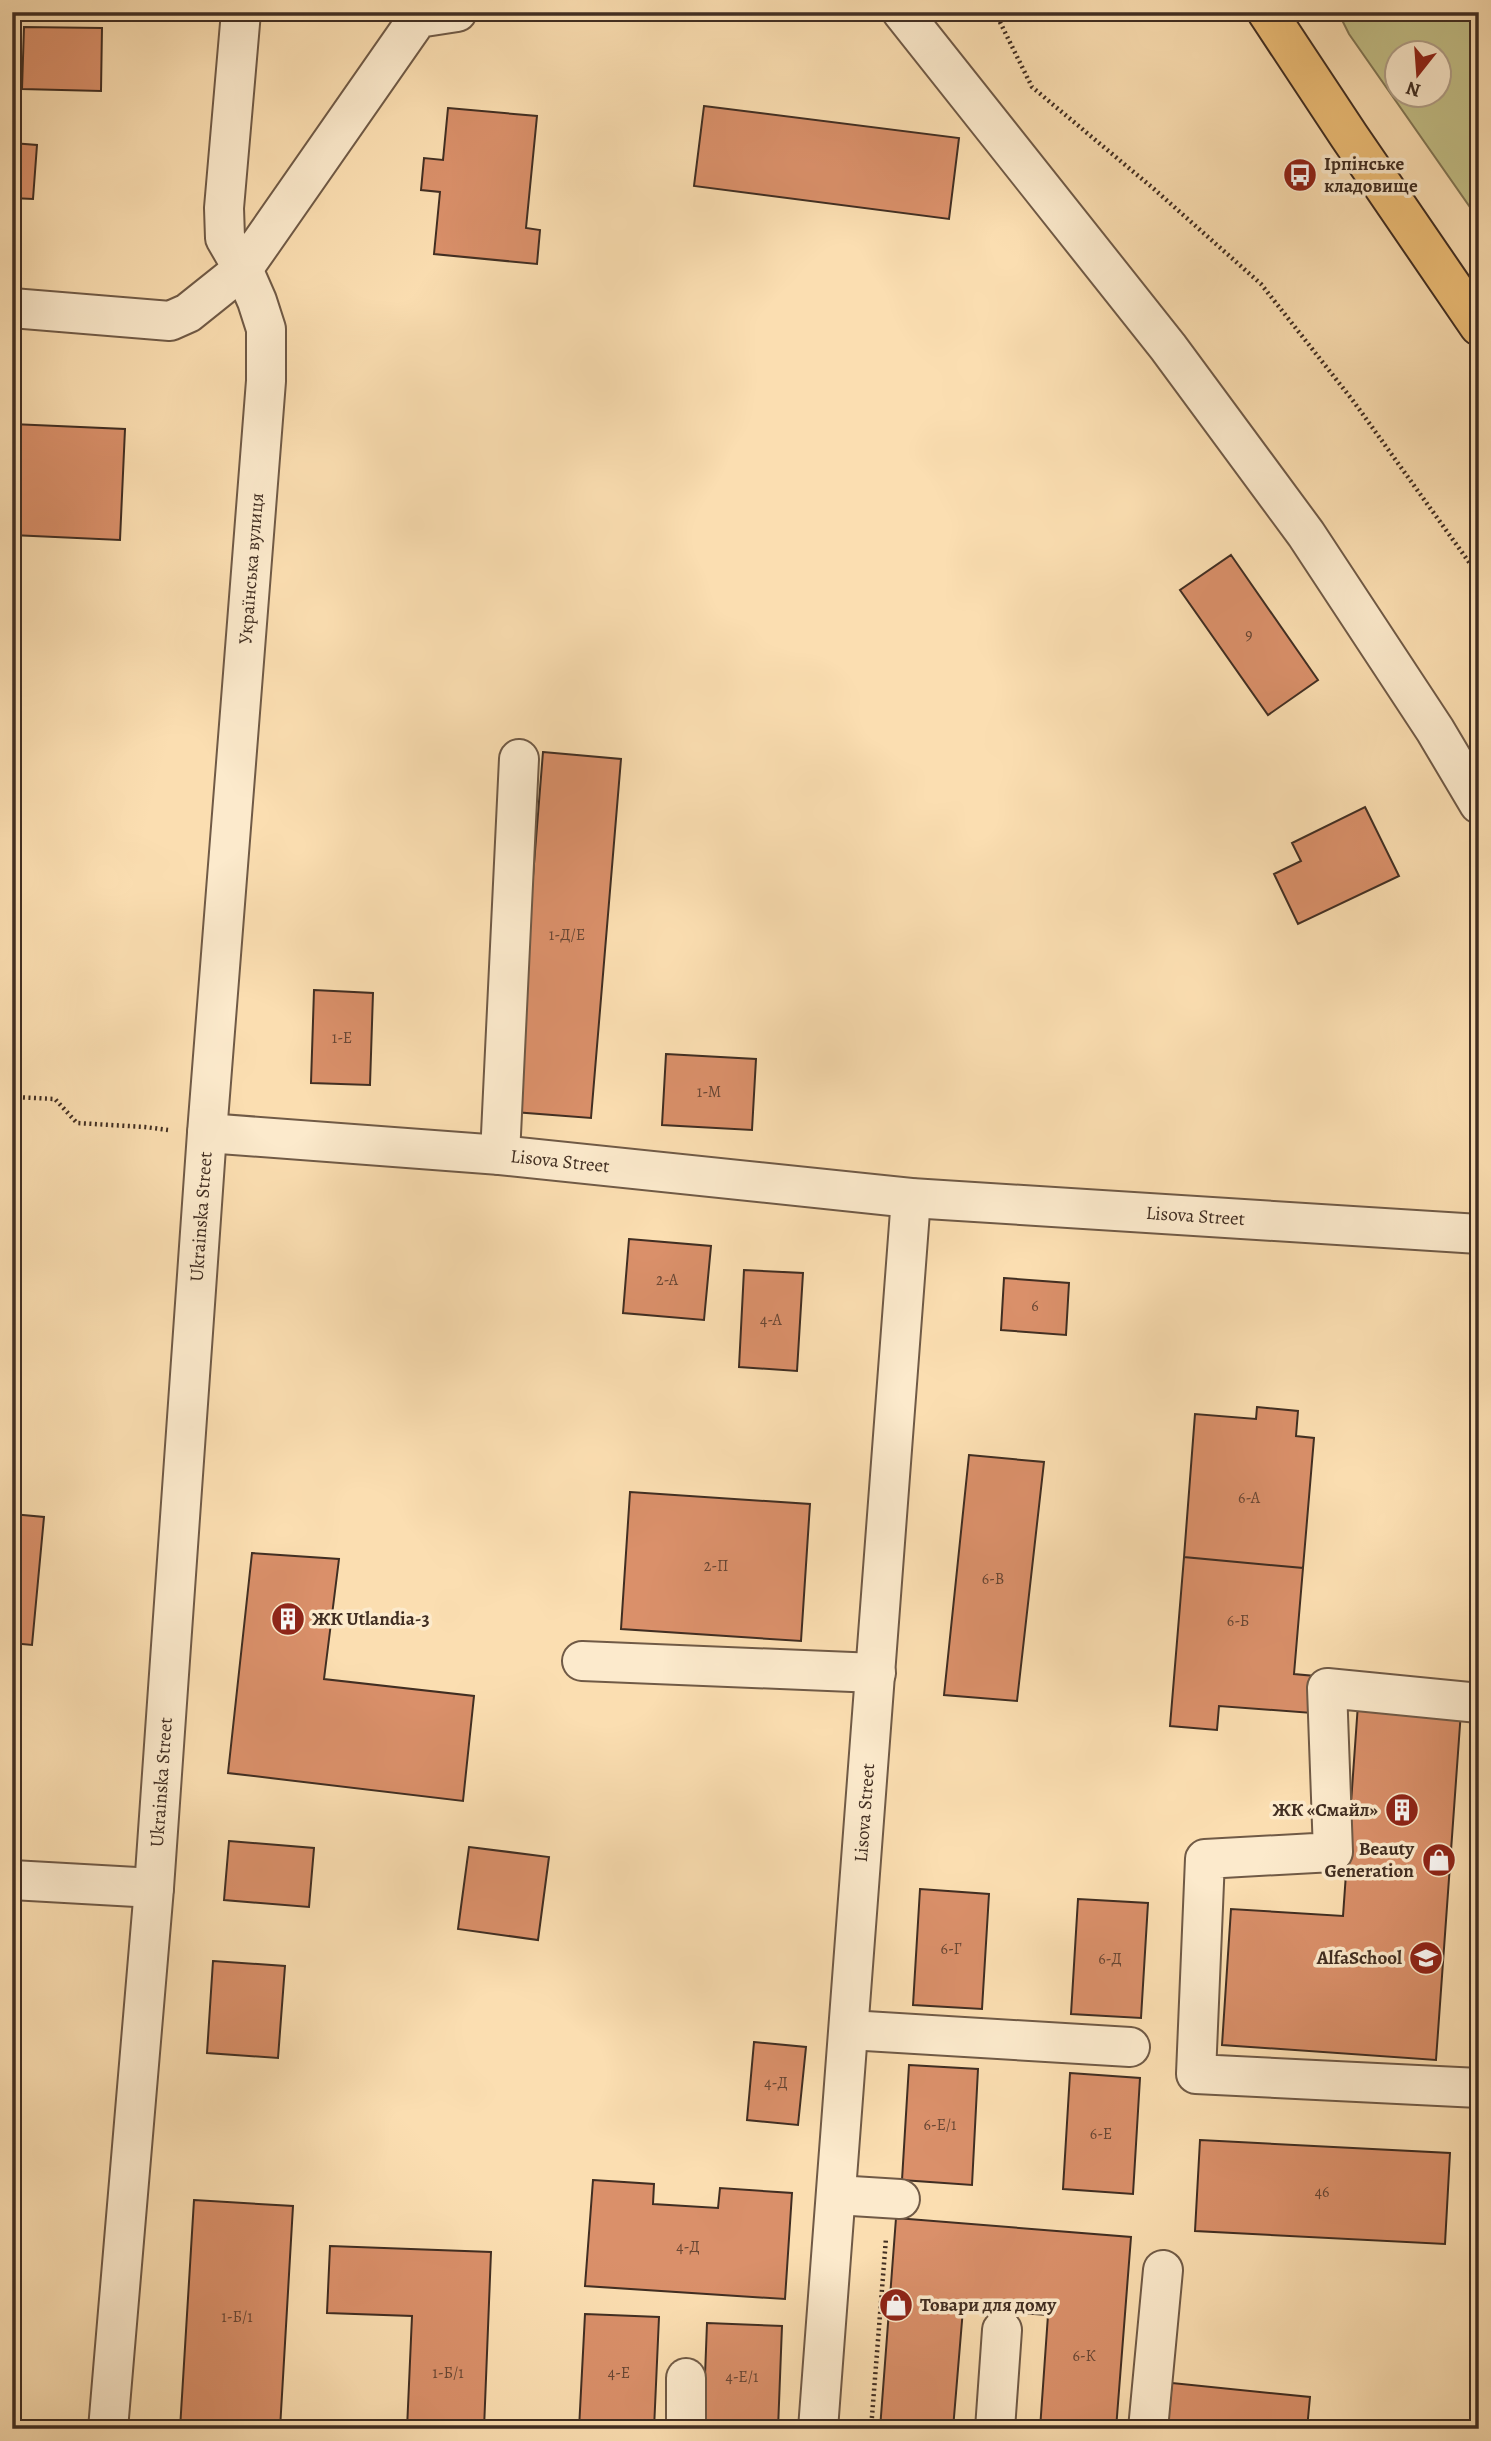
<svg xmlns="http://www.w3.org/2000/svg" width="1491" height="2441" font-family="Alegreya,serif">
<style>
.green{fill:#c3c088;stroke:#827755;stroke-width:2;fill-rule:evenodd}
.building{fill:#da906a;stroke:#412e22;stroke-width:2}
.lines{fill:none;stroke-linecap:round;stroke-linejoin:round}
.minor-casing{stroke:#705a46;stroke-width:42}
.major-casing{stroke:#412e22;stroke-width:42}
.path{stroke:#412e22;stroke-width:4.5;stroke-dasharray:2 3.5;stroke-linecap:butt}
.minor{stroke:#fceacc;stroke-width:38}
.major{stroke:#eebf78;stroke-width:38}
.labels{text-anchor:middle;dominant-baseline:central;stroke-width:7;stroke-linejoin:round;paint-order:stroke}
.number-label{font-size:16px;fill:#674634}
.poi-label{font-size:19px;font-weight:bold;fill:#412e22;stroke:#fceacc;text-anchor:start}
.street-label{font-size:19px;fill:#412e22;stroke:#fceacc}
</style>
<rect width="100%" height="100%" fill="#fbdeb1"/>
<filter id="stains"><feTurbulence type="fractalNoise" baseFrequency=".00286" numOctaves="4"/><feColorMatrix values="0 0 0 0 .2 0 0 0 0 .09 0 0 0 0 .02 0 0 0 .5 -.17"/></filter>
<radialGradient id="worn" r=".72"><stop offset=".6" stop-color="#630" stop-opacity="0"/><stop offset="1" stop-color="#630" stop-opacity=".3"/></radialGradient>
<path class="green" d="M1338,12H1479V220L1349,34ZM1396,52H1438V94H1396Z"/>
<path class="building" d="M24,27L102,28L101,91L22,89Z
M704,106L959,138L949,219L694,186Z
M448,108L537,116L526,228L540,230L537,264L434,254L440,192L421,190L424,158L443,160Z
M12,143L37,145L33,199L12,198Z
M12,424L125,429L120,540L12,535Z
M1231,555L1318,680L1268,715L1180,590Z
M543,752L621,759L591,1118L514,1112Z
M1365,807L1399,876L1298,924L1274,874L1301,861L1292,843Z
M314,990L373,993L370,1085L311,1083Z
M666,1054L756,1059L752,1130L662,1125Z
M629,1239L711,1246L704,1320L623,1313Z
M744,1270L803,1273L797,1371L739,1367Z
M1004,1278L1069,1283L1066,1335L1001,1330Z
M1257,1407L1298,1411L1296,1436L1314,1438L1303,1568L1184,1557L1195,1414L1256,1419Z
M969,1455L1044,1462L1017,1701L944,1695Z
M630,1492L810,1504L801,1641L621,1629Z
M12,1514L44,1517L32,1645L12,1643Z
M252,1553L339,1559L324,1679L474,1696L463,1801L228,1773Z
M1184,1557L1303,1568L1294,1674L1315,1676L1312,1713L1219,1706L1217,1730L1170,1726Z
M1358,1704L1461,1711L1436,2060L1222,2045L1231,1909L1343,1916Z
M229,1841L314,1848L309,1907L224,1900Z
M469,1847L549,1857L538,1940L458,1929Z
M920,1889L989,1894L982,2009L913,2005Z
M1078,1899L1148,1903L1141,2018L1071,2014Z
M213,1961L285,1966L278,2058L207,2053Z
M754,2042L806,2047L798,2125L747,2120Z
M909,2065L978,2069L972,2185L902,2180Z
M1070,2073L1140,2078L1133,2194L1063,2189Z
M1200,2140L1450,2153L1445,2244L1195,2231Z
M593,2180L654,2184L653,2204L718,2208L720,2188L792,2193L785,2299L585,2286Z
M194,2200L293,2206L280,2429H180Z
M896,2218L1131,2237L1116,2429H1040L1048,2315L963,2309L953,2429H880Z
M330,2246L491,2252L484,2429H407L412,2316L327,2313Z
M585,2314L659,2317L654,2429H579Z
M707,2323L782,2326L778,2429H703Z
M1172,2383L1310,2397L1307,2429H1167Z"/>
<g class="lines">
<g class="minor-casing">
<g id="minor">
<path d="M902,12L1168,347L1306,534L1435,730L1479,804"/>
<path d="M12,308L170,321L188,313L243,269L418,18L457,12"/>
<path id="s1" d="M207,1133L500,1155L911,1198L1479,1234"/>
<path d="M500,1155L519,759"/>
<path d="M582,1661L876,1673"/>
<path d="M1479,1703L1327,1688L1333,1852L1205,1859L1196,2074L1479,2088"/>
<path d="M12,1880L154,1888"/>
<path d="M849,2030L1130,2047"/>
<path d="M836,2195L900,2199"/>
<path id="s2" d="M108,2429L154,1888L207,1133L266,381V329L257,301L243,269L225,238L224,208L241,12"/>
<path d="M686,2429V2378"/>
<path id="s3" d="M818,2429L911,1198"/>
<path d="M995,2429L1002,2330"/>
<path d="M1148,2429L1163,2270"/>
</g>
</g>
<g class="major-casing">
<path id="major" d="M1267,12L1349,136L1479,326"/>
</g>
<path class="path" d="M995,12L1032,87L1154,189L1261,284L1354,402L1479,576
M12,1097L55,1099L77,1123L145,1127L168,1130
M871,2429L886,2238"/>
<use href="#minor" class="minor"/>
<use href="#major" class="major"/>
</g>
<defs>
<g id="bus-disc" transform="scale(1.75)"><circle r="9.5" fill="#8f2418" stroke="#fceacc"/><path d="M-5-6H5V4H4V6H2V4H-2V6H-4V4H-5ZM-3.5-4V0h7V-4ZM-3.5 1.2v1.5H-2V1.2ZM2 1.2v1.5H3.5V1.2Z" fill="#fff"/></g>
<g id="building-disc" transform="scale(1.75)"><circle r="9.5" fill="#8f2418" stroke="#fceacc"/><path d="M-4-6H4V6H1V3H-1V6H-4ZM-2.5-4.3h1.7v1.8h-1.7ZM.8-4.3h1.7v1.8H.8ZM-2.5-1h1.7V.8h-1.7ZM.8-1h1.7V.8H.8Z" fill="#fff"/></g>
<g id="shop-disc" transform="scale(1.75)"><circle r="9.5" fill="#8f2418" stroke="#fceacc"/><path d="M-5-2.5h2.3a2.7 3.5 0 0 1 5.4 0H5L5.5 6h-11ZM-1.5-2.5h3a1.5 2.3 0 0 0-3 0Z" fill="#fff"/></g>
<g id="school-disc" transform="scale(1.75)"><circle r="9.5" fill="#8f2418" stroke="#fceacc"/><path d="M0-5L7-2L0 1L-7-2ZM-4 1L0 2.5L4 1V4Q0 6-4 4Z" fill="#fff"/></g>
</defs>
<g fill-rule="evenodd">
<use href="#bus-disc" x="1300" y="175"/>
<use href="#building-disc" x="288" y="1619"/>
<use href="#building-disc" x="1402" y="1810"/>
<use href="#shop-disc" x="1439" y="1860"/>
<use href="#school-disc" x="1426" y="1958"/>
<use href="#shop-disc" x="896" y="2305"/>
</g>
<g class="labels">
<g class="number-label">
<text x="1249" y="635">9</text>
<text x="567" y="935">1-Д/Е</text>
<text x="342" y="1038">1-Е</text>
<text x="709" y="1092">1-М</text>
<text x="667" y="1280">2-А</text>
<text x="1035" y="1306">6</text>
<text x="771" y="1320">4-А</text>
<text x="1249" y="1498">6-А</text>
<text x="716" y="1566">2-П</text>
<text x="993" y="1579">6-В</text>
<text x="1238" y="1621">6-Б</text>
<text x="951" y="1949">6-Г</text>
<text x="1110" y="1959">6-Д</text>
<text x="776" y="2083">4-Д</text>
<text x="940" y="2125">6-Е/1</text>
<text x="1101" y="2134">6-Е</text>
<text x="1322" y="2192">46</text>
<text x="688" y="2247">4-Д</text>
<text x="237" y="2317">1-Б/1</text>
<text x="1084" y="2356">6-К</text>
<text x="448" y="2373">1-Б/1</text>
<text x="619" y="2373">4-Е</text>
<text x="742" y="2377">4-Е/1</text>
</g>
<g class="poi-label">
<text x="1324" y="164">Ірпінське<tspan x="1324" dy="22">кладовище</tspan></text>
<text x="312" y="1619">ЖК Utlandia-3</text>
<text x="1378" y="1810" text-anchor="end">ЖК «Смайл»</text>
<text x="1414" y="1849" text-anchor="end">Beauty<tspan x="1414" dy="22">Generation</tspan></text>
<text x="1402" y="1958" text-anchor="end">AlfaSchool</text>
<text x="920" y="2305">Товари для дому</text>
</g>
<g class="street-label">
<text stroke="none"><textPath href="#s2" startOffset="1866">Українська вулиця</textPath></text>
<text stroke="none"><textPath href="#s1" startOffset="354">Lisova Street</textPath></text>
<text stroke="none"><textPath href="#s2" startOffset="1216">Ukrainska Street</textPath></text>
<text stroke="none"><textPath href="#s1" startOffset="992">Lisova Street</textPath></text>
<text stroke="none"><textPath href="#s2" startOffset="649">Ukrainska Street</textPath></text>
<text stroke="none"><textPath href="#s3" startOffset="618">Lisova Street</textPath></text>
</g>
</g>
<rect width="1491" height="2441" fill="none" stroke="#fbdeb1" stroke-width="42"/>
<rect x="14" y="14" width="1463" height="2413" fill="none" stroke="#412e22" stroke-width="3.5"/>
<rect x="21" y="21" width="1449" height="2399" fill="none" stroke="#412e22" stroke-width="2"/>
<g transform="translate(1418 74) rotate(197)"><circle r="33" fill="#fceacc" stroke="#b19f88" stroke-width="2"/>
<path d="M0-5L12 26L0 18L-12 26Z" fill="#8f2418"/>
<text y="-10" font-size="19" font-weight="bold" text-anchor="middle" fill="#412e22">N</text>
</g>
<rect width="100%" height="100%" filter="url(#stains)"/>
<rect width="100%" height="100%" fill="url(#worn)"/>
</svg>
